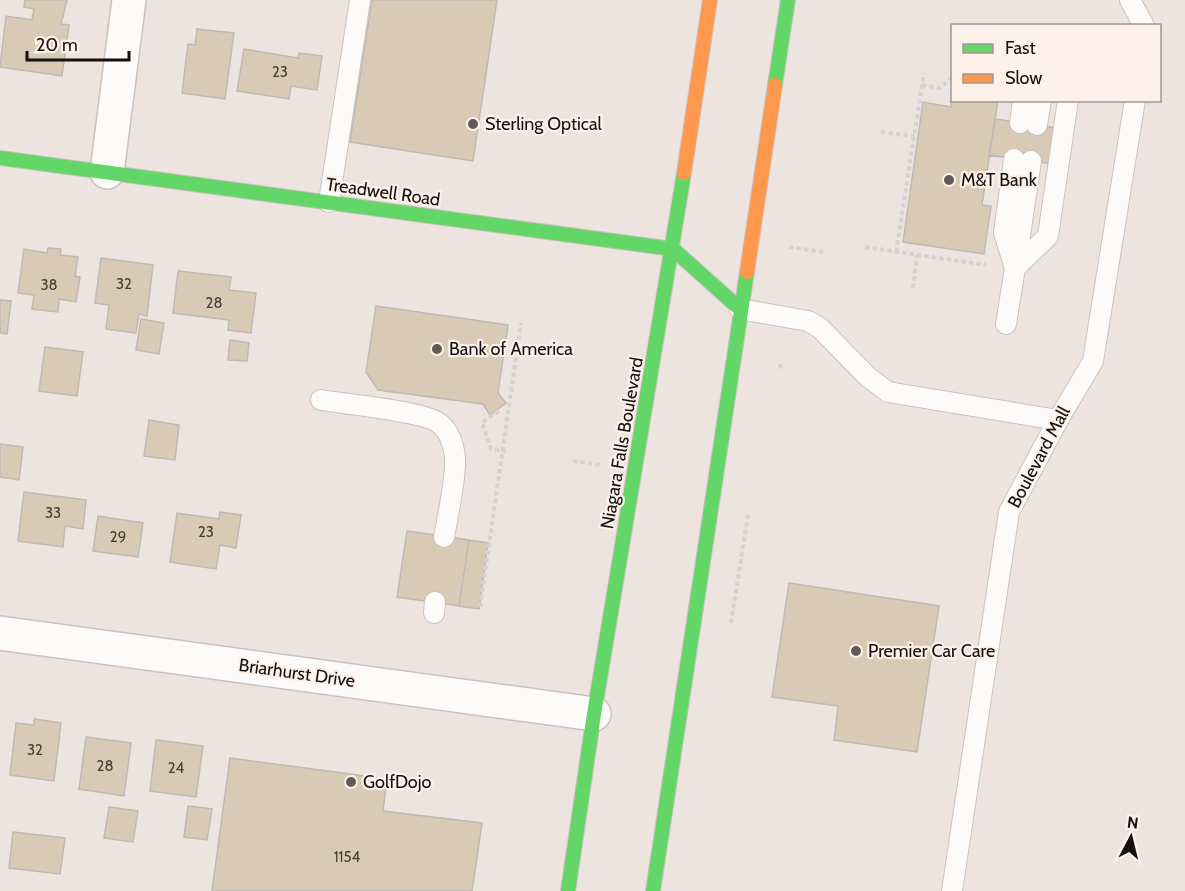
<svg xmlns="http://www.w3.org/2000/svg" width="1185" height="891" font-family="Cabin,sans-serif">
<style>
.building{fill:#d9cab6;stroke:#bfb8b3;stroke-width:1.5}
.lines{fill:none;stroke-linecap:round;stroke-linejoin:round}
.lane-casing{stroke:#c9c2be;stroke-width:22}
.street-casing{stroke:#c9c2be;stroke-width:36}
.fast-casing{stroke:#c9c2be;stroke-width:16}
.slow-casing{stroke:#c9c2be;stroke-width:16}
.path{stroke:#d5d2d1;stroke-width:4;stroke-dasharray:4.5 3;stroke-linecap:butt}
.lane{stroke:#fcfbfa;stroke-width:20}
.street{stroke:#fcfbfa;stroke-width:33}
.fast{stroke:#63d668;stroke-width:14}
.slow{stroke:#ff974d;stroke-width:14}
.poi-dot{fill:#615a56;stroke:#fef1e9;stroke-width:2}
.labels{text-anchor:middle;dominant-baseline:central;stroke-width:4.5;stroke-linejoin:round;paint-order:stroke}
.number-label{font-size:15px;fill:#463e37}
.poi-label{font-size:18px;fill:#15100d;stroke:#fef1e9;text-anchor:start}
.street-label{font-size:18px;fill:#15100d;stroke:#fef1e9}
</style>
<rect width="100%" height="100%" fill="#eee4df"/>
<path class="building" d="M25,0H67L61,24L69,25L62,76L0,67L6,16L32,20L34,9L24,7Z
M372,0H497L473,161L350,142Z
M197,29L234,33L225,99L182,93L188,44L195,45Z
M244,49L298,58L299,53L322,56L317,90L291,86L289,99L237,91Z
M952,93V100H998L982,205L991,206L984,254L903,242L923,102L951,107Z
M995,119L1057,128L1052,164L989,155Z
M48,248L61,249L60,255L78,257L75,276L80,277L76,302L59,299L58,312L32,309L34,295L18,293L24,249L47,253Z
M101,258L153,265L147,316L139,314L136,333L106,329L109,305L95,303Z
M178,271L231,277L229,290L256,293L251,333L228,330L229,320L173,313Z
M0,300L11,301L7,334L0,333Z
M376,306L508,325L498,393L506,403L490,415L483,404L378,390L366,372Z
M141,319L164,323L159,354L136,350Z
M230,340L249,343L247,361L228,360Z
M45,347L83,352L77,396L39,391Z
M149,420L179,425L175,460L144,456Z
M0,444L23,447L19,480L0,477Z
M24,492L86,500L83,529L65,526L63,547L18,541Z
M220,512L241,515L236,548L220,545L216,569L170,562L177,513L219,519Z
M98,516L143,523L138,557L93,551Z
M407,531L469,540L459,606L397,597Z
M469,540L488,543L479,609L459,606Z
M789,583L939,606L917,752L834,740L838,706L772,697Z
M34,719L61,723L54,781L10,775L16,723L34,725Z
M86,737L131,743L124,796L79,789Z
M156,740L203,746L196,797L150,791Z
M230,758L387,779L383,811L482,823L472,891H212Z
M188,806L212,809L207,840L184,837Z
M109,807L138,811L133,842L104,838Z
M13,832L65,838L60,874L9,868Z"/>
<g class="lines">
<g class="lane-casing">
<path id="lane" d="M1130,0L1144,26
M1020,123L1023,100
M1037,125L1041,100
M1014,159L1004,233L1015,268
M329,202L360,0
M1016,262L1031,161
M740,309L808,321L820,328L868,377L888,392L1058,420
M1006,324L1015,268L1048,236L1068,100
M321,400C345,404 423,411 439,423C450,432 454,445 455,459C456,479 448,515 444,537
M434,613L435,602
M952,891L1009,512L1058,420L1093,361L1135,100"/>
</g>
<g class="street-casing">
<path id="street" d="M107,172L129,0
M0,633L594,714"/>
</g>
<g class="fast-casing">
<path id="fast" d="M775,85L788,0
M0,158L673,249L740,309
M568,891L594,714L684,173
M653,891L747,272"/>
</g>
<g class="slow-casing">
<path id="slow" d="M684,173L710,0
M747,272L775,85"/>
</g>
<path class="path" d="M922,85L940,88L950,79L952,80
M881,132L918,137
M789,247L823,252
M865,247L986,265
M896,252L924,73
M913,288L917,255
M780,364L781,371
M499,411L482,422L491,449L506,451
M573,461L602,465
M480,607L521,323
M731,623L748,515"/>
<use href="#lane" class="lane"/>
<use href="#street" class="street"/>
<use href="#fast" class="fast"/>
<use href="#slow" class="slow"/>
</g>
<g class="poi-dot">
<circle cx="473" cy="124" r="6"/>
<circle cx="949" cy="180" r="6"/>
<circle cx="437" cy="349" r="6"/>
<circle cx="856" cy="651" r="6"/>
<circle cx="351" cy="782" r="6"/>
</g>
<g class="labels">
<g class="number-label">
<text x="280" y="72">23</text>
<text x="124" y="284">32</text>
<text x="49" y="285">38</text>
<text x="214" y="303">28</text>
<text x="53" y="513">33</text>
<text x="206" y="532">23</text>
<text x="118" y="537">29</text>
<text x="35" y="750">32</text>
<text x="105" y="766">28</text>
<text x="176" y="768">24</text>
<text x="347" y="857">1154</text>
</g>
<g class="poi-label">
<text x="485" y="124">Sterling Optical</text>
<text x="961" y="180">M&amp;T Bank</text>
<text x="449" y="349">Bank of America</text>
<text x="868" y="651">Premier Car Care</text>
<text x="363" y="782">GolfDojo</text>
</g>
<g class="street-label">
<text transform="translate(383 192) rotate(8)">Treadwell Road</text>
<text transform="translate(622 443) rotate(-80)">Niagara Falls Boulevard</text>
<text transform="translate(1039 457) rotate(-62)">Boulevard Mall</text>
<text transform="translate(297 673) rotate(8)">Briarhurst Drive</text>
</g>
</g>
<rect x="951" y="24" width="210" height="78" fill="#fef1e9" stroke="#a19791" stroke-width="1.5"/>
<rect x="963" y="44" width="30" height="9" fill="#63d668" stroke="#a19791" stroke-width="1.5"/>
<text x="1005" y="54" font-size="18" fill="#15100d">Fast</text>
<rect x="963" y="74" width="30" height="9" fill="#ff974d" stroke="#a19791" stroke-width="1.5"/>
<text x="1005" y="84" font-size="18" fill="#15100d">Slow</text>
<g transform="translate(1131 837) rotate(7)" stroke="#fef1e9" stroke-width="4.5" paint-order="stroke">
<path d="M0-4.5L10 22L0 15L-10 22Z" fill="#15100d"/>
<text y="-9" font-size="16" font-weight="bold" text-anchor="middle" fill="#15100d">N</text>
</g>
<path d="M27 51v9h102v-9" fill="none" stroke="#15100d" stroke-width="3"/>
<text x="36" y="51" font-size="18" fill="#15100d" stroke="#fef1e9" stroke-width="4.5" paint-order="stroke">20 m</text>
</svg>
